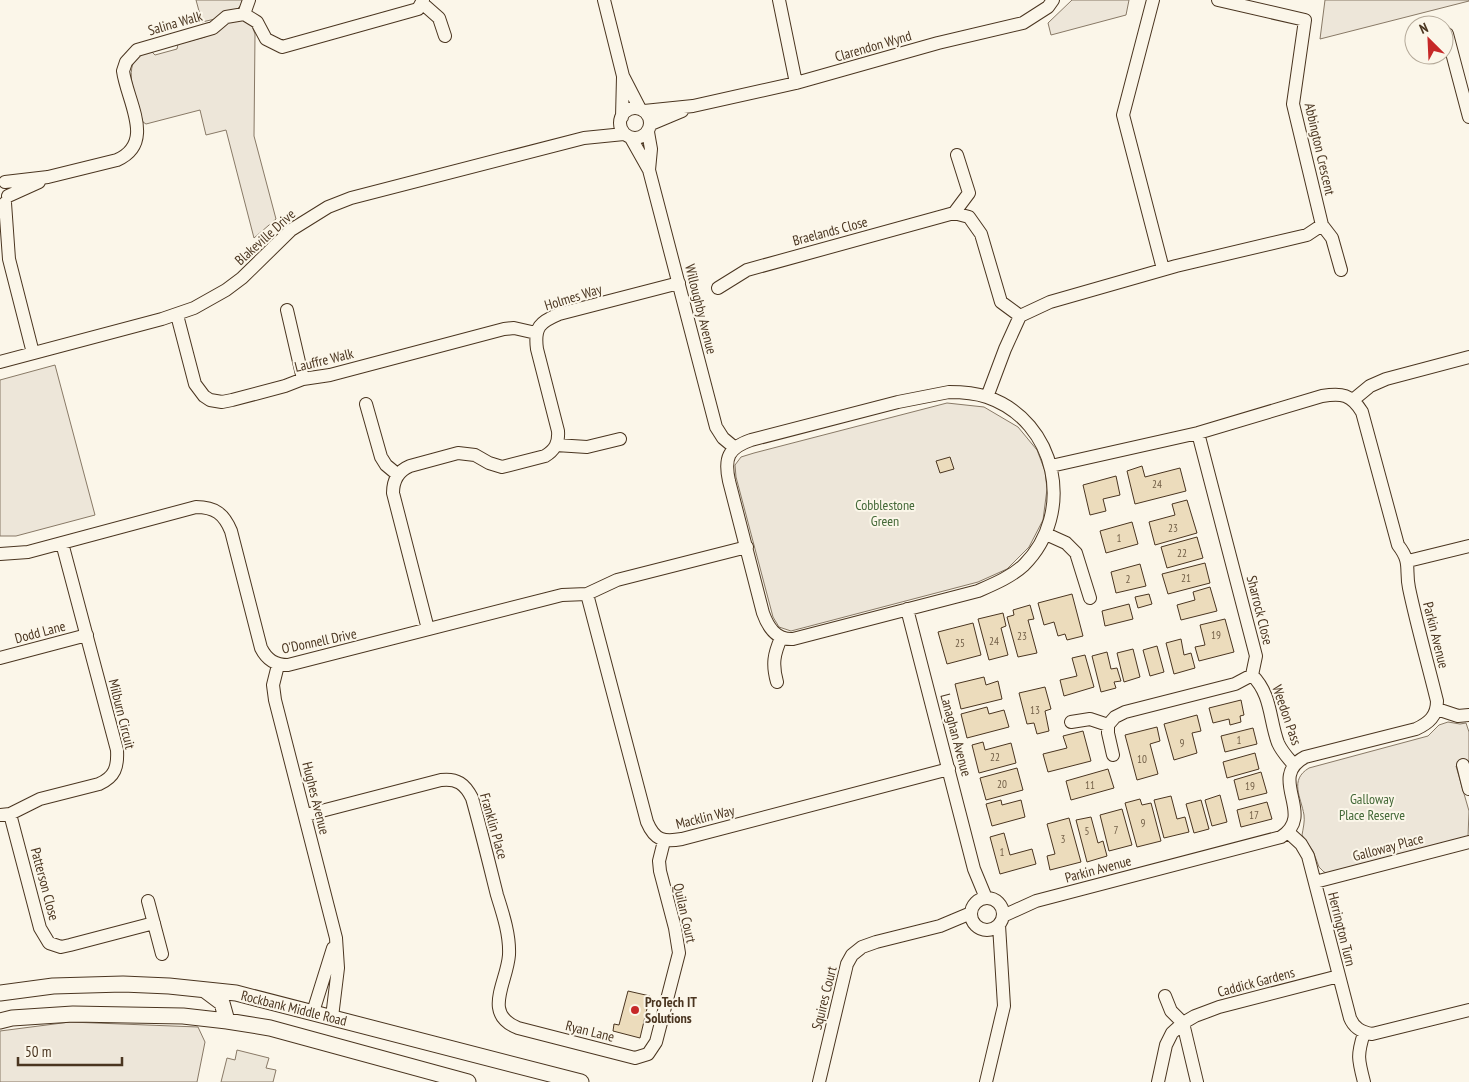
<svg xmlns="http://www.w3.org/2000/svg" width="1469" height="1082" font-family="'PT Sans Narrow',sans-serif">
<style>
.green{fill:#ede6d9;stroke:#887966}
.parking{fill:#ede7d9;stroke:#887966}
.building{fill:#ecdcbc;stroke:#4a3520}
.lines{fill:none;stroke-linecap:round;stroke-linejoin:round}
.minor-casing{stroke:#4a3520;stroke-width:14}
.tertiary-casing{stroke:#4a3520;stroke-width:17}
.minor{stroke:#fbf6e9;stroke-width:12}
.tertiary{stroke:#fbf6e9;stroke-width:15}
.poi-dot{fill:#c62828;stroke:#fbf6e9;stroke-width:2}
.labels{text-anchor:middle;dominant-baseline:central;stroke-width:4;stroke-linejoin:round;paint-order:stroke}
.number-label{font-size:11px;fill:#725f47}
.street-label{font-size:14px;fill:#4a3520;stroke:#fbf6e9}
.park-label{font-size:14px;fill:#436837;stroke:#fbf6e9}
.poi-label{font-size:14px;font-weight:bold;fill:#4a3520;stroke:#fbf6e9;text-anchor:start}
</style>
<rect width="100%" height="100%" fill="#fbf6e9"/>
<path class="green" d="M196,0H243L242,4L236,10L223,12L215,19L202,22Z
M1072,0H1129L1126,15L1051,35L1048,23Z
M1325,0H1469V1L1320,39Z
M241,19L252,26L255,34L254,136L276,219L254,238L226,130L206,135L200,110L146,124L143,122C138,105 121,67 140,55C143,53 148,52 151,51L155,55L177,49L178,44L205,37L220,25Z
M55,365L95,515L16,536H0V380Z
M947,403L984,407L1018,427L1037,450L1045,471L1047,489L1043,520L1029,547L1007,569L978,582L791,631L779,627L773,617L736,477L735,465L741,457L754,453Z
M1448,722L1460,724L1466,723L1469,732V761L1456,766L1469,811L1468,837L1333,875L1324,872L1319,867L1313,851L1302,835C1303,829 1305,821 1304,815C1301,797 1289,780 1309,768L1428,736L1439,725Z
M70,1022L198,1027L205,1042L197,1082H0V1031Z"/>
<path class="parking" d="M237,1050L269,1058L266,1068L276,1070L273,1082H221L227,1058L235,1060Z"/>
<path class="building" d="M950,457L954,469L940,473L936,461Z
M1142,466L1145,477L1180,468L1186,491L1135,504L1127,471Z
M1116,476L1120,495L1103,499L1106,511L1090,515L1083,485Z
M1187,500L1197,533L1155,545L1149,522L1175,515L1172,504Z
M1132,522L1138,544L1106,553L1100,531Z
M1197,537L1203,558L1167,568L1161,547Z
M1205,563L1210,583L1168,594L1162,574Z
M1140,564L1146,586L1116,593L1111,572Z
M1210,587L1217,611L1181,620L1177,605L1195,600L1193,592Z
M1072,594L1083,636L1067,640L1065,634L1058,636L1054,622L1044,625L1038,603Z
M1149,594L1152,604L1138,608L1135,597Z
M1129,604L1133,619L1105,626L1102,611Z
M1030,605L1034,619L1028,620L1037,653L1018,657L1007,617L1014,615L1013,610Z
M1003,613L1006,626L1001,628L1008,655L989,660L978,619Z
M1225,619L1234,652L1199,661L1195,647L1205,645L1200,625Z
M973,623L981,655L947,664L938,632Z
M1181,639L1184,655L1191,653L1195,668L1174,674L1166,643Z
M1157,646L1164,672L1150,676L1143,650Z
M1133,649L1140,677L1124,682L1117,653Z
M1107,652L1111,669L1117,668L1121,681L1114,682L1116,688L1101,692L1092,656Z
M1085,655L1094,687L1064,696L1060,680L1077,676L1072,658Z
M984,677L986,685L998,681L1002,699L961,709L955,684Z
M1045,687L1051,709L1045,711L1049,731L1037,734L1034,723L1027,724L1019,693Z
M1241,700L1244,715L1240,716L1241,722L1230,725L1229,719L1213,723L1209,708Z
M987,707L989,714L1004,710L1009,727L967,738L961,714Z
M1197,715L1201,731L1192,733L1197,753L1174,760L1164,724Z
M1157,727L1160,741L1150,744L1158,774L1137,780L1125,735Z
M1253,728L1257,744L1225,752L1221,736Z
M1083,731L1091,761L1048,772L1043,754L1067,748L1063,736Z
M983,742L985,750L1011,743L1016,763L979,773L972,745Z
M1255,753L1259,769L1227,778L1223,762Z
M1017,768L1023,790L986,800L980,778Z
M1108,769L1114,788L1071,800L1066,781Z
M1261,772L1267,793L1239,800L1234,780Z
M1220,795L1227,822L1212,826L1205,800Z
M1171,796L1177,819L1185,817L1189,832L1164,838L1154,800Z
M1140,799L1142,805L1151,803L1161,841L1137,847L1125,803Z
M1001,800L1002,805L1021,800L1025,817L992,826L986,804Z
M1201,800L1209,829L1194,833L1186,804Z
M1267,802L1272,819L1241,827L1237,810Z
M1122,809L1132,845L1109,851L1100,815Z
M1091,817L1098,843L1103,841L1107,856L1087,862L1076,820Z
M1069,818L1081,862L1050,870L1047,856L1055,854L1047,824Z
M1004,833L1010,855L1032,849L1036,864L1000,874L990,837Z
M628,991L650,996L640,1038L613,1031L614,1024L619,1025Z"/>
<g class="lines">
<g class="minor-casing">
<path id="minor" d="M604,0L623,76L640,109
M779,0L796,83
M1153,0L1123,115L1163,269
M1218,0L1305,20L1293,104L1322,225L1332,238L1341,270
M422,3L439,18L445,36
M244,14L249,0
M1447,34L1469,117
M620 123a15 15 0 1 1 30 0a15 15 0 1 1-30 0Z
M644,111L693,106L796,83L938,43L1023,23L1048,7L1053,0
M622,117L623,77
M651,124L682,111
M648,132L651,149L649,170
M631,138L649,170L716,427L723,438L735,448
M5,182L48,177L117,160C156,143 127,101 123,71L126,62L137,50L213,28L226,17L244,14L257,22L266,39L282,47L418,9L423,0
M8,196L39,182
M5,203L9,259L33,353
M954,213L969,193L957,155
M718,288L747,270L954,213L969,217L981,234L1001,302L1020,316
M287,310L303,379
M177,315L195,384L204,396L210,400L222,402L232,400L285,386L303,379L330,375L504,329L514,328L536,333
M0,362L162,319L194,308L226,290L242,278L291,230L328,207L351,198L584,138L624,134
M949,392C962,392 975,393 987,397C1057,421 1076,513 1024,565C1011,577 994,584 978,591L793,639C776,640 768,627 763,613L729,481C724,458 728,448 751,440L898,402Z
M987,397L1005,349L1020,316L1050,302L1176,266L1307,235L1322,225
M1353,400L1370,386L1386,379L1469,357
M366,404L381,457L386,465L398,475
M556,445L587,447L620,439
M1046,534L1066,543L1076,553L1090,598
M0,554L28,552L196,507C215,507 224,514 231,531L261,648C267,660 275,665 288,665L562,595L587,594L617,580L747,547
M1408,561L1469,546
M587,594L647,822C655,841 664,842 682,839L949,769
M907,609L974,869L986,898
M428,629L393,493C393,480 398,471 410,466L458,453L475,455L489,463L502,467L545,456C555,450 559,443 558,431L537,349C534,327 540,322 559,314L679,283
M0,658L87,635
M278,665L273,685L275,700L336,938L338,968L332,1017
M1252,675C1272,695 1269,719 1278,743C1282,752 1288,758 1294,765
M777,682C772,664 774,654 781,638
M1437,709L1458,716L1469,715
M1071,722L1090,719L1108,725
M1113,755L1108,733V725L1115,717L1125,712L1235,684L1252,675L1256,656L1198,433
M1463,765L1469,789
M10,814L40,928L49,943L61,947L70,945L154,923
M0,815L10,814L40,799L99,784C115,777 118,767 117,750L62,543
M306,815L441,780C457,778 465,784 472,798C481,830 489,863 497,895C503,914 510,935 509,955C507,983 482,1014 518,1028L635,1058L648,1054L656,1042L679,953L675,928L660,871L659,861L664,841
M1288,832L1301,844L1308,856L1350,1018C1354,1028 1361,1032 1372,1034L1469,1010
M1315,882L1469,842
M971 914a16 16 0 1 1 32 0a16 16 0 1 1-32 0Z
M148,901L162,954
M1003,916L1036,901L1281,837C1317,814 1266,778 1305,757L1416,729C1429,723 1437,716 1437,701C1428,664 1417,626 1409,588C1405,569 1412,563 1398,545L1362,412C1351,394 1342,393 1322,396L1198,433L1051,466
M1165,996L1171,1011L1183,1023L1197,1082
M313,1012L333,948
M819,1082L847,964L852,955L862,947L876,942L940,926L971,913
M986,1082L1004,1006L999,925
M1158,1082L1166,1045L1172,1033L1183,1023L1195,1016L1219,1007L1339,976
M1364,1082C1358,1059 1357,1055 1364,1033"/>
</g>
<g class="tertiary-casing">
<path id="tertiary" d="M206,991L222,1003L227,1021
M0,993L53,986L123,984L169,986L236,993L581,1082
M0,1021L12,1018L73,1014L183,1016L227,1021L270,1028L468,1082"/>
</g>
<use href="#minor" class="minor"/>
<use href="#tertiary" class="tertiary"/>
</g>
<circle class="poi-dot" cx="635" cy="1010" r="5"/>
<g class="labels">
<g class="number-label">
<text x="1157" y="484">24</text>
<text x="1173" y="528">23</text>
<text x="1119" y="538">1</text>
<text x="1182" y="553">22</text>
<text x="1186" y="578">21</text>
<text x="1128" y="579">2</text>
<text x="1216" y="635">19</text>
<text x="1022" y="636">23</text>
<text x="994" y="641">24</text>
<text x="960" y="643">25</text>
<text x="1035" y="710">13</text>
<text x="1239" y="740">1</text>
<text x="1182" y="743">9</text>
<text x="995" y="757">22</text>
<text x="1142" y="759">10</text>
<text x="1002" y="784">20</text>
<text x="1090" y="785">11</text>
<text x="1250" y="786">19</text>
<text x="1254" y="815">17</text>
<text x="1143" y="823">9</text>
<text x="1116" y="830">7</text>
<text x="1087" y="831">5</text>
<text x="1063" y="839">3</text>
<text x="1002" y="852">1</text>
</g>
<g class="street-label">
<text transform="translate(175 23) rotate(-16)">Salina Walk</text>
<text transform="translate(873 46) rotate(-16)">Clarendon Wynd</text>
<text transform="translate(1320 149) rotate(77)">Abbington Crescent</text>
<text transform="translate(830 231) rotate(-15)">Braelands Close</text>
<text transform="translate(265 237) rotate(-42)">Blakeville Drive</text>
<text transform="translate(573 297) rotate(-17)">Holmes Way</text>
<text transform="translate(701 309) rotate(76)">Willoughby Avenue</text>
<text transform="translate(324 360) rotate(-14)">Lauffre Walk</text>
<text transform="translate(1260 610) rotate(76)">Sharrock Close</text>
<text transform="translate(40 632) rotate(-15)">Dodd Lane</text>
<text transform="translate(1436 635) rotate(76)">Parkin Avenue</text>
<text transform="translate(319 641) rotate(-12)">O'Donnell Drive</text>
<text transform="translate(122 714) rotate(76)">Milburn Circuit</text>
<text transform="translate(1287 715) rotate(71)">Weedon Pass</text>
<text transform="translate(956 735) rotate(75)">Lanaghan Avenue</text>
<text transform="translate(316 798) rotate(76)">Hughes Avenue</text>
<text transform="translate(705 817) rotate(-14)">Macklin Way</text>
<text transform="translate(494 826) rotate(74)">Franklin Place</text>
<text transform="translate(1388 847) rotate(-15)">Galloway Place</text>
<text transform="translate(1098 869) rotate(-15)">Parkin Avenue</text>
<text transform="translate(45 884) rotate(75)">Patterson Close</text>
<text transform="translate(685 913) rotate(77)">Quilan Court</text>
<text transform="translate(1342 929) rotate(76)">Herrington Turn</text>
<text transform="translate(1256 982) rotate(-15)">Caddick Gardens</text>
<text transform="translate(824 998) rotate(-76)">Squires Court</text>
<text transform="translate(294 1008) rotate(14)">Rockbank Middle Road</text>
<text transform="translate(590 1031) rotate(14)">Ryan Lane</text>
</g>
<g class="park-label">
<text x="885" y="505">Cobblestone<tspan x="885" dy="16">Green</tspan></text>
<text x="1372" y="799">Galloway<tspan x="1372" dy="16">Place Reserve</tspan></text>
</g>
<g class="poi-label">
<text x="645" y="1002">ProTech IT<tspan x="645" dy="16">Solutions</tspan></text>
</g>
</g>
<g transform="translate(1429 40) rotate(336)"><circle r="24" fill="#fbf6e9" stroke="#b4a999"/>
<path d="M0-4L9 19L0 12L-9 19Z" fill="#c62828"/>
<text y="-8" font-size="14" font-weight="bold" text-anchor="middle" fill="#4a3520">N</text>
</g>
<path d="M18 1057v8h104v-8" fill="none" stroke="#4a3520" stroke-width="2.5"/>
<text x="25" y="1057" font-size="15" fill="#4a3520" stroke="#fbf6e9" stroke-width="4" paint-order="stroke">50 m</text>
</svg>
